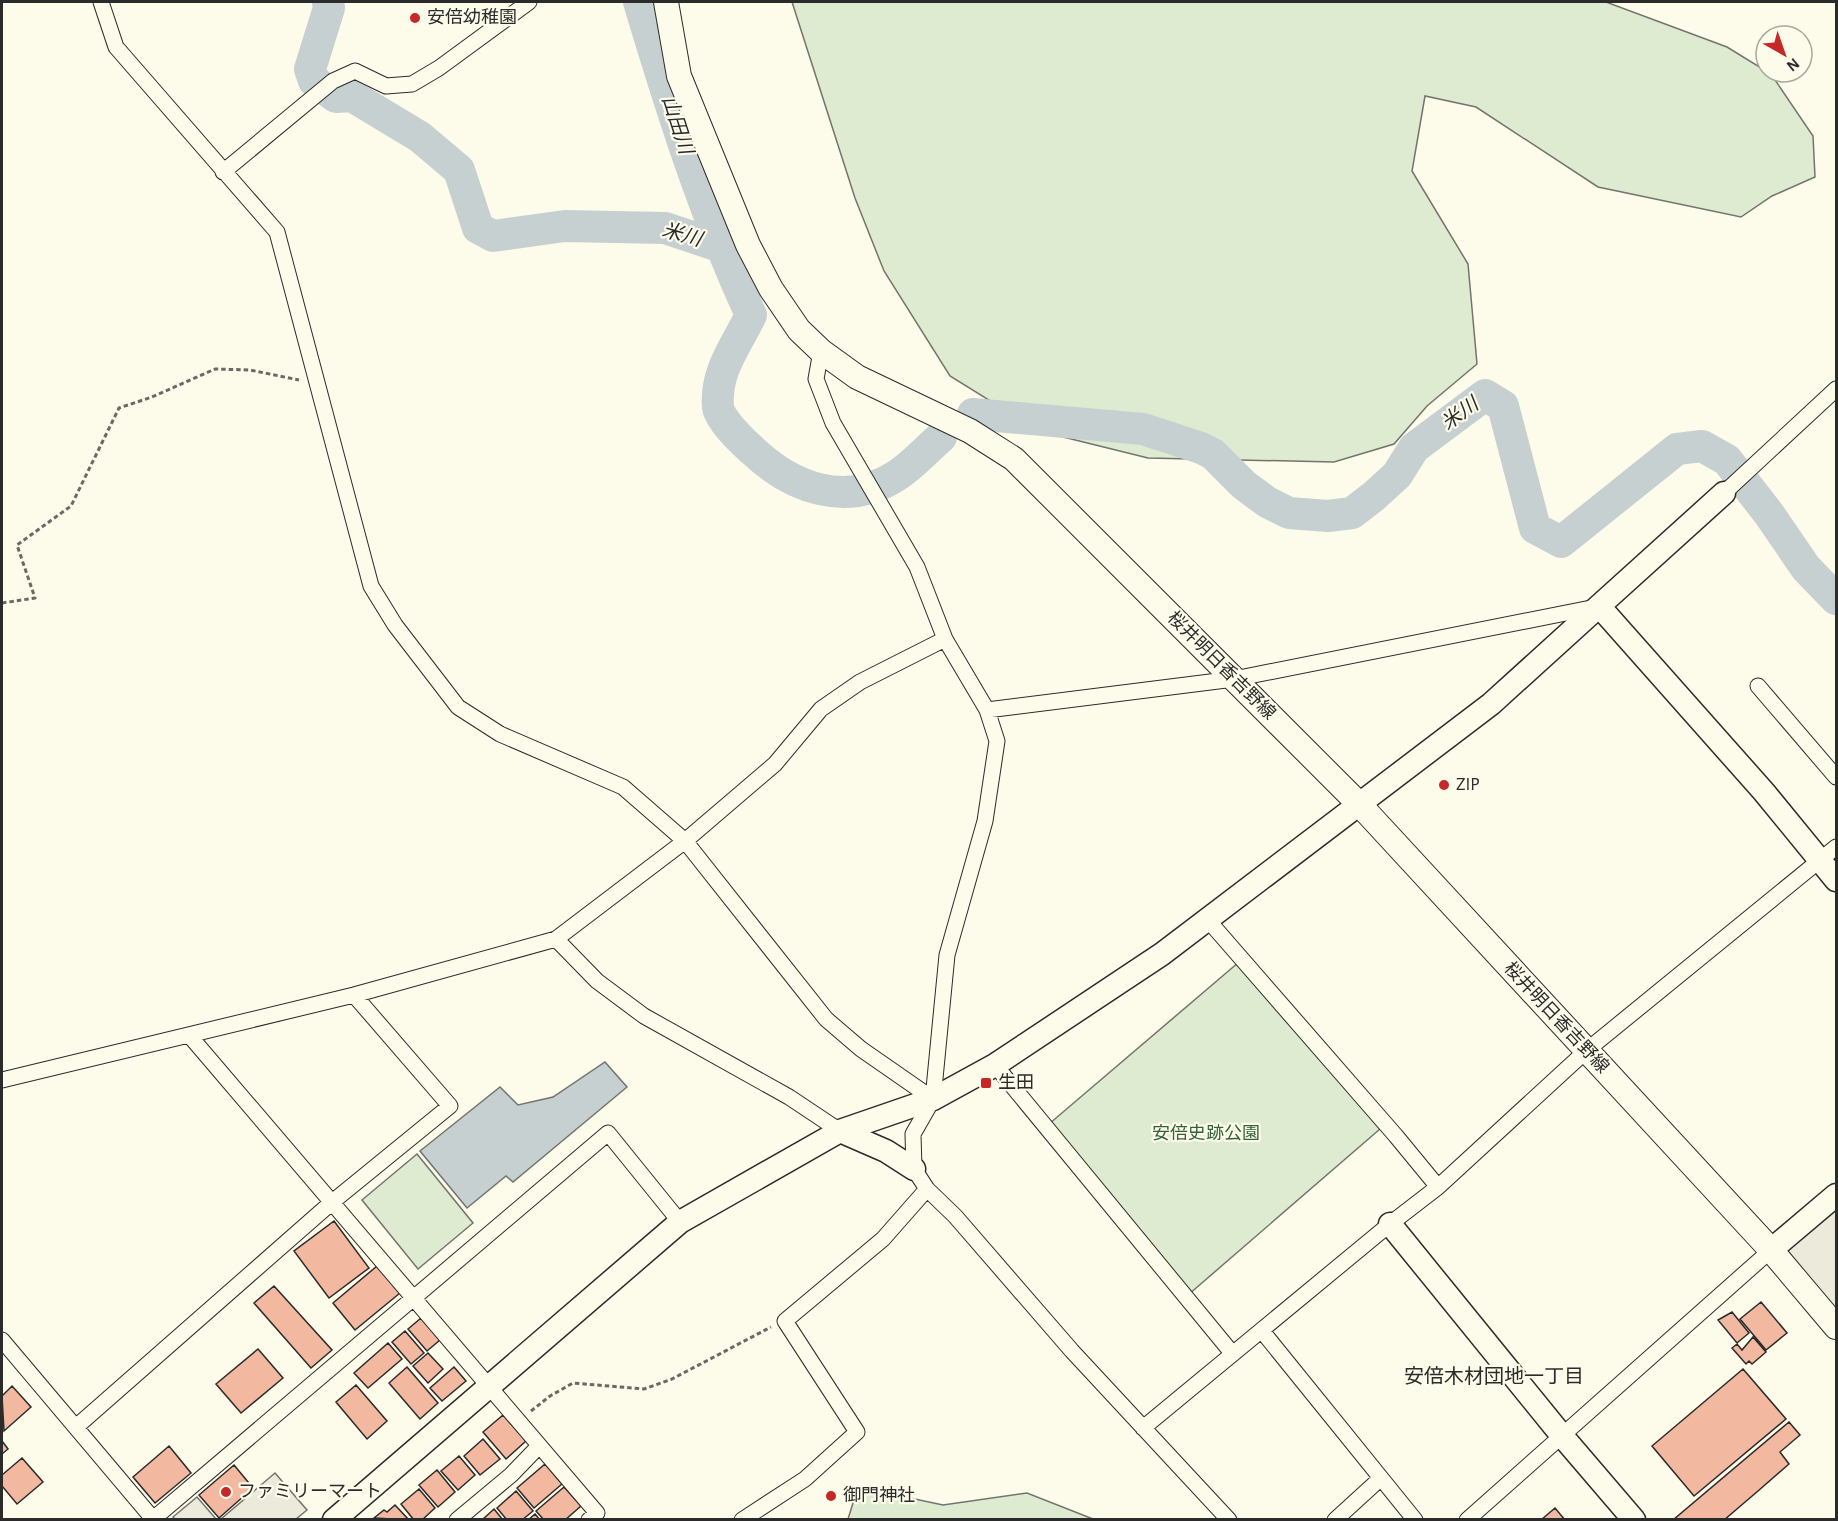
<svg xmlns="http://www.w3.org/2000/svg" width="1838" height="1521" font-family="'Alegreya Sans','Noto Sans JP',sans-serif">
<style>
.green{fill:#deebd1;stroke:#74746e;stroke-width:1.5}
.parking{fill:#eceadb;stroke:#74746e;stroke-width:1.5}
.water{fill:#c7d0d0;stroke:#74746e;stroke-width:1.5}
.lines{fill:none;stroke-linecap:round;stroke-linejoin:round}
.river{stroke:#c7d0d0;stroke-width:32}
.building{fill:#f2b8a0;stroke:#2b2b2b;stroke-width:1.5}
.street-casing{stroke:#2b2b2b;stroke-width:17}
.secondary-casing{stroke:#2b2b2b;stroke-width:25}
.primary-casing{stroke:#2b2b2b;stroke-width:26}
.path{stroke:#6a6964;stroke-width:3;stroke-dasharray:4.5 3;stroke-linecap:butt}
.street{stroke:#fdfbea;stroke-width:15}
.secondary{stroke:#fdfbea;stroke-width:22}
.primary{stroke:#fdfbea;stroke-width:24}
.poi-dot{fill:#c62828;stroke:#fdfbea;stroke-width:2}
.labels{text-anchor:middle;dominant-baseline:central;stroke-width:4.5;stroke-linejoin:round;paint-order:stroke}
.poi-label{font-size:18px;fill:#2b2b2b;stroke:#fdfbea;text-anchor:start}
.street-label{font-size:18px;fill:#2b2b2b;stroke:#fdfbea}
.park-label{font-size:18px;fill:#34623c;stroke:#fdfbea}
.water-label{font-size:20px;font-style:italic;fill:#2b2b2b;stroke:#fdfbea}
.neighbourhood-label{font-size:20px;fill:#2b2b2b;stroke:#fdfbea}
</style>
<rect width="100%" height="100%" fill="#fdfbea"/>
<path class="green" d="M792,2H1606L1727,47L1771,74L1813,136L1815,177L1772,196L1741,217L1598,187L1476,107L1425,96L1412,171L1468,264L1477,364L1427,406L1394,444L1334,462L1148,458L1039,431L950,376L884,271L855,198Z
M1239,962L1380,1129L1188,1295L1049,1124Z
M417,1154L473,1223L418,1269L362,1200Z
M858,1487L943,1505L1027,1493L1093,1519H848Z"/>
<path class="parking" d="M1836,1208V1311L1786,1252Z
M275,1473L307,1510L296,1519H221Z
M197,1497L216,1519H175L173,1517Z"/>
<path class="water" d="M605,1062L627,1087L513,1182L506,1176L467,1208L420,1151L500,1087L518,1105L553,1097Z"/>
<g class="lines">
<path class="river" d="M328,2L329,8L310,69L314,81L336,97L352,96L420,137L459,170L478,228L493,236L565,226L665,228L719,246
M639,2C671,109 704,213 751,315C736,346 715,371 718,407C719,419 743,442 752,450C792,488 846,508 896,476C912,466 927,449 941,437
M973,414L1143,429L1201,448L1213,454L1244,485L1267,502L1289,513L1328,516L1352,513L1374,496L1397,475L1414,448L1485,395L1503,406L1535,528L1561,542L1677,449L1702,446L1727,460L1769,514L1806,568L1836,599"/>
</g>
<path class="building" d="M334,1221L369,1268L329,1298L294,1251Z
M377,1266L400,1293L355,1330L333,1303Z
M274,1286L332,1350L311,1368L254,1303Z
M1761,1302L1787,1333L1766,1350L1740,1319Z
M1732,1312L1749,1333L1737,1343L1718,1320Z
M421,1318L440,1340L427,1351L408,1329Z
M405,1331L424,1353L411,1364L392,1342Z
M1753,1337L1766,1352L1752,1364L1749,1361L1746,1364L1732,1348L1737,1344L1742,1350Z
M388,1343L402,1359L368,1388L354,1373Z
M258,1349L283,1378L241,1413L216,1384Z
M428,1353L443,1369L428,1383L413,1366Z
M407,1367L438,1403L420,1419L389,1383Z
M454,1367L466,1381L442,1401L430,1388Z
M1743,1369L1786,1419L1694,1496L1652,1446Z
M356,1385L387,1421L367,1439L336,1402Z
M12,1386L31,1407L4,1431L2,1396Z
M503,1415L526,1441L506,1459L483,1432Z
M1789,1422L1800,1435L1780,1452L1789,1464L1758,1491L1724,1520H1673Z
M483,1439L500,1459L480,1475L464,1456Z
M2,1441L8,1449L2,1454Z
M169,1446L191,1473L155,1503L133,1477Z
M459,1456L475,1475L458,1490L441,1471Z
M22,1458L43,1482L17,1504L2,1486V1475Z
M545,1464L562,1484L534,1508L517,1488Z
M234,1465L253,1488L219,1518L199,1495Z
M437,1470L455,1492L438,1507L419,1485Z
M564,1487L581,1506L565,1520H544L536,1511Z
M419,1489L435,1508L422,1520H414L401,1504Z
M516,1491L533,1511L522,1520H507L497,1508Z
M395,1505L409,1520L374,1518L384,1510L387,1512Z
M1555,1508L1565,1520H1541Z
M494,1509L503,1520H482Z
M535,1514L540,1520H528Z"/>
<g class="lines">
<g class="street-casing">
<path id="street" d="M101,2L116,47L277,232L371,586L395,625L458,707L500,734L623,787L685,841L826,1019L861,1049L933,1099
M223,172L333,81L355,71L386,86L412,84L439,68L529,2
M821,351L816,379L833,423L917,567L945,639L987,710L997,741L985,821L947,955L933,1099L913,1134L914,1169L927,1189L955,1216L1072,1351L1229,1520
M1724,493L1836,389
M1758,686L1836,777
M987,710L1234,679L1596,607
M1207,919L1396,1136L1438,1187
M556,939L597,981L644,1016L789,1097L840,1131
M189,1035L597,1513L589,1520
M995,1065L1232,1353
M2,1080L354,995L556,939L685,841L775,764L821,709L860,682L945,639
M1262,1331L1415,1520
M2,1340L154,1520
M76,1427L331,1203L450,1106L354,995
M1143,1428L1390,1224L1438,1187L1586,1051L1836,847
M152,1520L608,1133L680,1222
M457,1520L511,1475L539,1446
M742,1520L805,1479L857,1432L785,1321L883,1239L927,1189
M1335,1520L1381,1478
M1467,1520L1771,1250"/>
</g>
<g class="secondary-casing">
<path id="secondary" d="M1599,606L1724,493
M840,1131L886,1151L914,1169
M1390,1224L1563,1437L1634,1520
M1771,1250L1836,1195
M334,1520L680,1222L840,1131L933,1099L995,1065L1162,954L1491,704L1599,606L1764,792L1836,880"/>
</g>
<g class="primary-casing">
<path id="primary" d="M666,2L679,76L748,245L771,289L799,330L821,351L857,377L970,431L1014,459L1360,805L1771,1250L1836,1327"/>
</g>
<path class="path" d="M2,603L35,598L17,545L71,506L119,408L152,397L215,369L250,370L299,380
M531,1411L550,1396L573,1383L644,1389L672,1379L771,1327"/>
<use href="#street" class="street"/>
<use href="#secondary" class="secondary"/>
<use href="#primary" class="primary"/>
</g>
<g class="poi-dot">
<circle cx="415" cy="18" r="6"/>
<circle cx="1444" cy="785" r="6"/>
<rect x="980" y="1077" width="12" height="12" rx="3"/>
<circle cx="226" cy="1492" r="6"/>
<circle cx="831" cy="1496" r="6"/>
</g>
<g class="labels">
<g class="poi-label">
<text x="427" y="18">安倍幼稚園</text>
<text x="1456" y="785">ZIP</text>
<text x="998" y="1083">生田</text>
<text x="238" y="1492">ファミリーマート</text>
<text x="843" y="1496">御門神社</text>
</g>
<g class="street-label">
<text transform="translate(1221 666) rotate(45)">桜井明日香吉野線</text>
<text transform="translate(1556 1018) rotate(47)">桜井明日香吉野線</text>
</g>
<g class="park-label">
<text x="1206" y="1134">安倍史跡公園</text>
</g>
<g class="water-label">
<text transform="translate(677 125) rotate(72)">山田川</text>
<text transform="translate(682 235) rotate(16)">米川</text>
<text transform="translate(1460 414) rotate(-36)">米川</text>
</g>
<g class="neighbourhood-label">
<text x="1494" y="1377">安倍木材団地一丁目</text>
</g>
</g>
<rect width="1838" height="1521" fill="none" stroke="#2b2b2b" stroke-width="6"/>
<g transform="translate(1784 54) rotate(140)"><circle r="28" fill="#fdfbea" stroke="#a9a89e" stroke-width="1.5"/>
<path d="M0-4.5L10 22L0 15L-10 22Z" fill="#c62828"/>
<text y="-9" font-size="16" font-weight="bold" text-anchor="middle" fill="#2b2b2b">N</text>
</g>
</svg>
